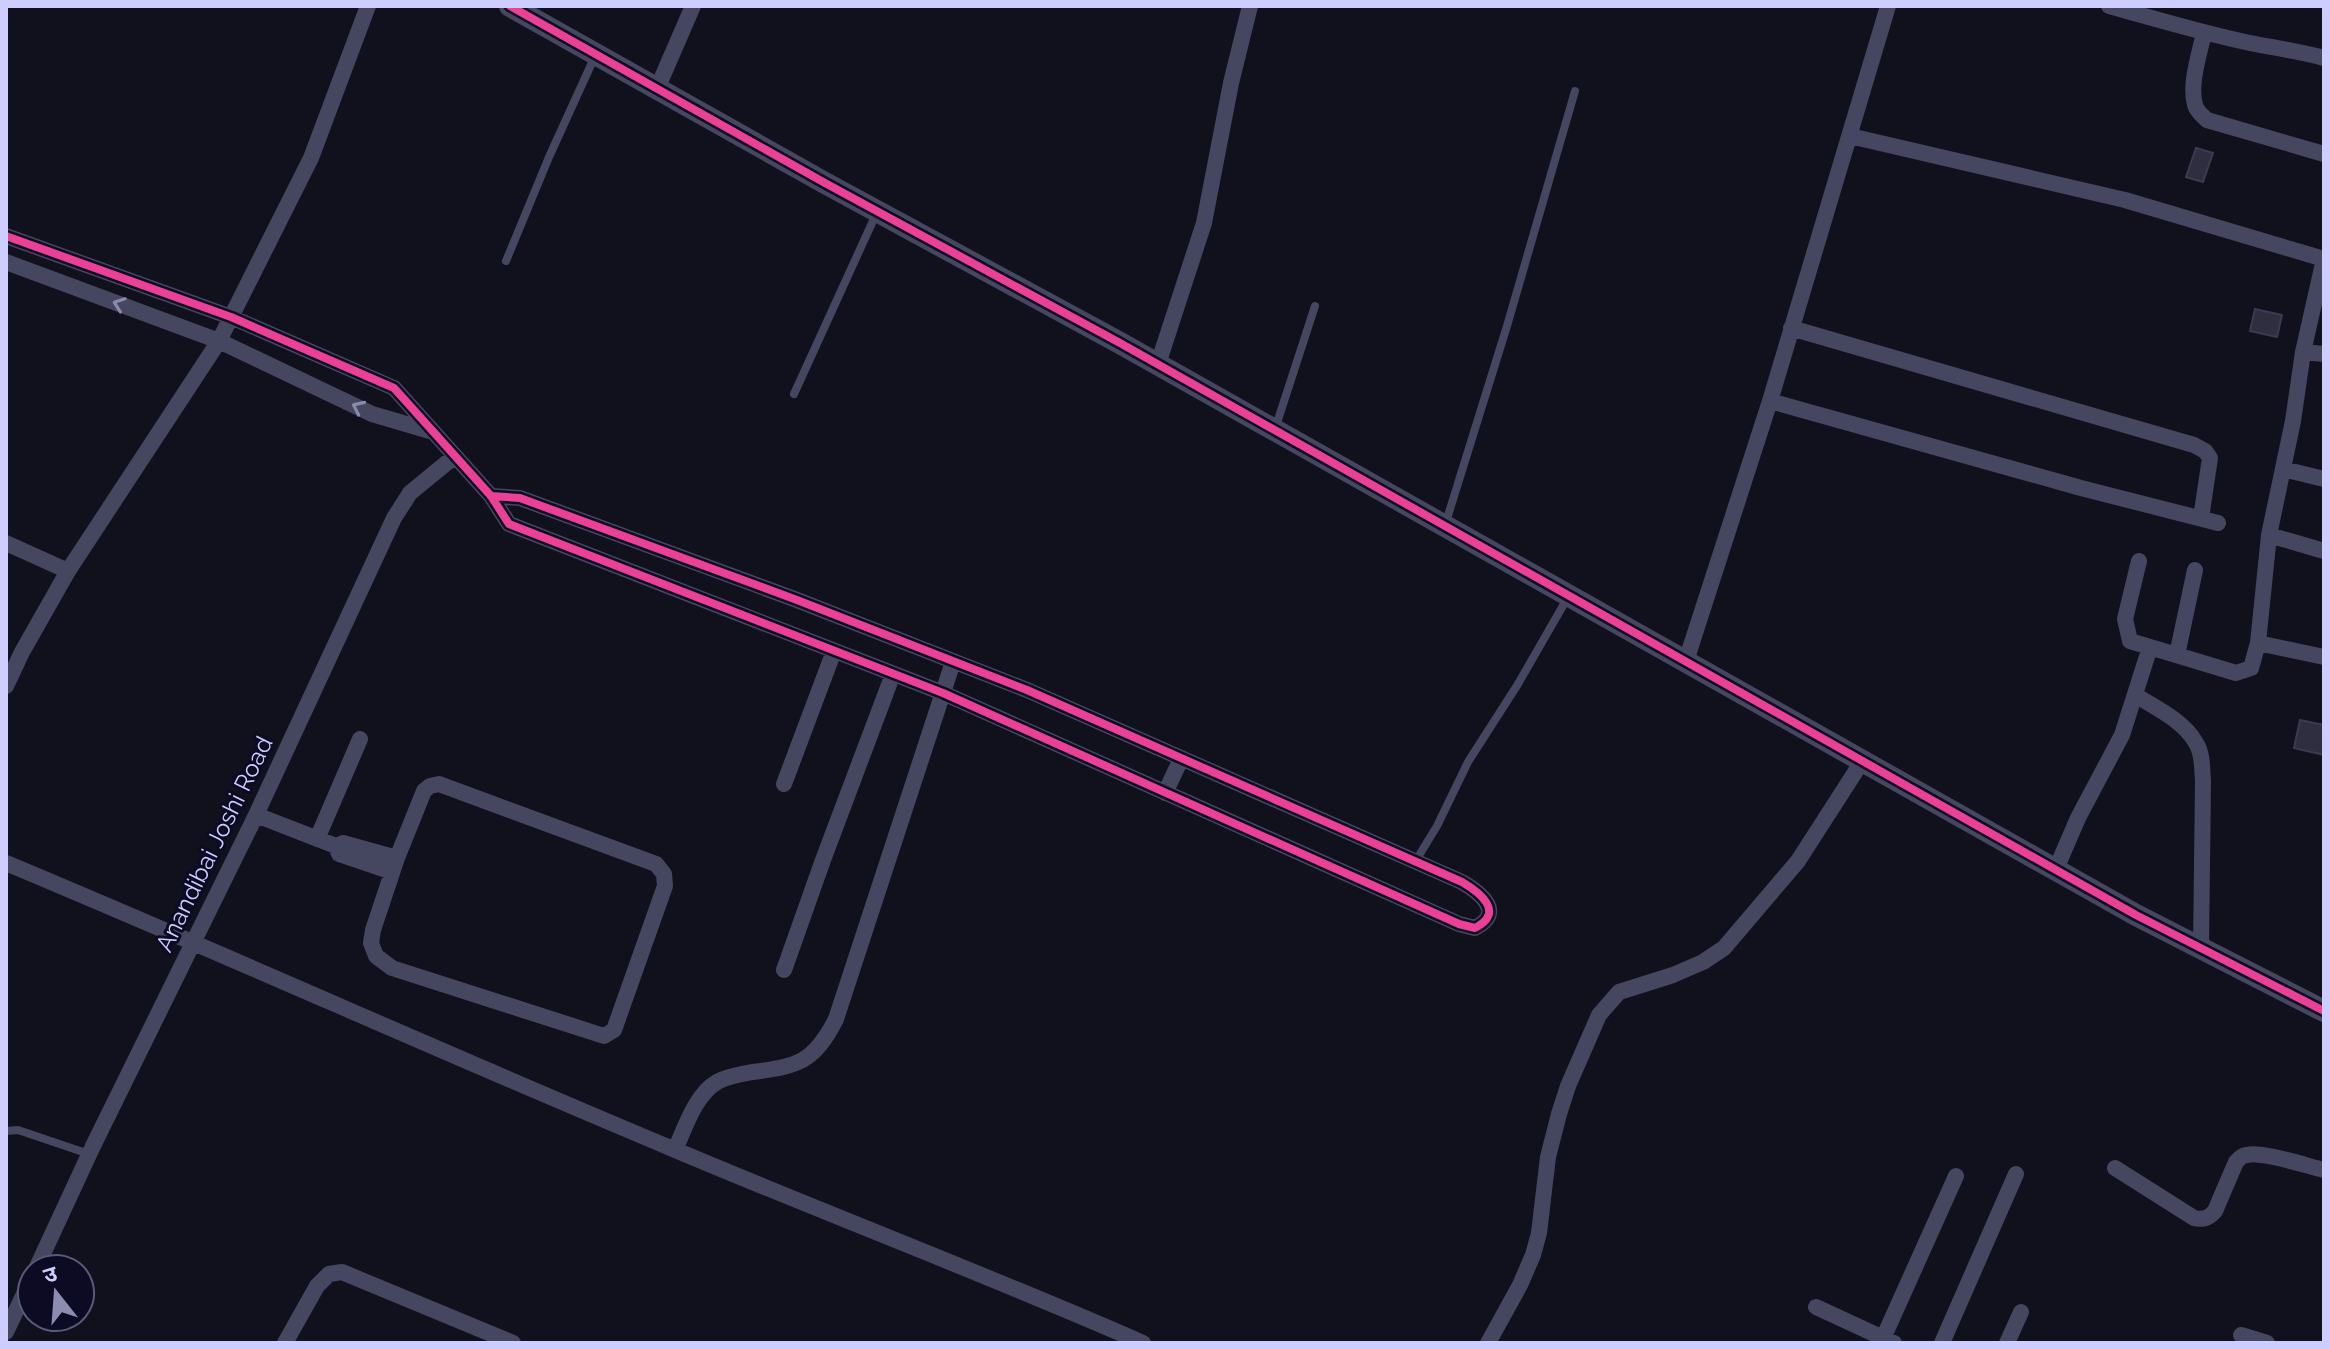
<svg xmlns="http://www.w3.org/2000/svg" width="2330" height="1349" font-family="Raleway,'Noto Sans Devanagari',sans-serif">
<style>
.building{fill:#2f2e40;stroke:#3b3a52;stroke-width:2}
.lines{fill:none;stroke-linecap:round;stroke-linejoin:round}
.service{stroke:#44475f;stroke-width:8}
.minor{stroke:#44475f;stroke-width:16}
.tertiary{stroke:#44475f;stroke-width:22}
.cycleway-casing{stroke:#0c0b23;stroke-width:13}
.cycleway{stroke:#ea4096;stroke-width:8}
.oneway{stroke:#888aaf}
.labels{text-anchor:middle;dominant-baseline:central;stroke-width:6;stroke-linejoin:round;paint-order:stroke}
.street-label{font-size:24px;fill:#cdceff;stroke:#0c0b23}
</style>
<rect width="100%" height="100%" fill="#11111d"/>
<path class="building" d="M2196,148L2213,153L2203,182L2186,177Z
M2255,309L2282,315L2277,337L2250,331Z
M2300,720L2324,725V755L2294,748Z"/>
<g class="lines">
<path class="service" d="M506,261L549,157L595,56
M794,394L877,212
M1275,429L1315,306
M1446,522L1507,326L1575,91
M1415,862L1437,826L1468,762L1518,684L1568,597
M6,1131L18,1130L89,1154"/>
<path class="minor" d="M2109,6C2156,19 2202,33 2250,43C2275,48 2299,51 2324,58
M2204,32C2200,53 2189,83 2195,105C2197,112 2202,115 2207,120L2324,154
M657,89L693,6
M1850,136L2125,200L2324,259L2303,352L2293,421L2269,535L2258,643L2251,668L2236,673L2130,641L2125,619L2139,561
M6,236L231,317L394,388L491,496L509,524L943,693L1459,924L1475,928C1506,912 1479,892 1462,882L1027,690L797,600L520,498L491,496
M6,262L219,341L372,414L430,431
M1791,328L2194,445L2205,451L2210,458L2201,518
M2303,352L2324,354
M1158,364L1204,223L1231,83L1250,6
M1770,401L2081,488L2218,523
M2283,469L2324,479
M2269,535L2324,551
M6,543L68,571
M2258,643L2324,657
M2177,655L2195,570
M1686,661L1770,401L1888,6
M6,686L22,652L68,571L219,341L311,158L368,6
M2135,695C2156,708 2184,721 2196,743C2203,754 2202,769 2203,781L2201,948
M439,784L656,864L664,874L665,886L614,1030L604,1036L392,968L376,956L371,943L373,930L397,858L424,791L430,786Z
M784,784L834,651
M1165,793L1181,759
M256,815L336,846L343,843L397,858
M317,839L360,739
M336,846L339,854L392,872
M6,863C229,956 450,1056 673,1149C829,1215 988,1275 1143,1343
M2056,869L2078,818L2122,735L2150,647
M784,970L823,860L893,674
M675,1150C685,1128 695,1095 717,1082C728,1076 741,1074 753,1072C799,1066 814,1062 836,1019L953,662
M2115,1168L2194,1218C2204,1220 2209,1218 2215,1211L2236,1162C2241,1157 2241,1156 2247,1155C2262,1151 2307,1166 2324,1170
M36,1269L93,1146L256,815L394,518L410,493L455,456
M1816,1307L1894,1343
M6,1332L32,1277
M2241,1335L2267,1343
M285,1343L317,1286L329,1274L342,1272L513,1343
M1488,1343L1520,1285L1533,1255L1539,1233L1548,1157L1559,1114L1568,1086L1599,1015L1619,992L1673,975L1703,962L1724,948L1798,861L1863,760
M1881,1343L1956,1176
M1942,1343L2016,1174
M2007,1343L2021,1312"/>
<path class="tertiary" d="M510,6L825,183L1120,343L2136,915L2324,1011"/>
<g class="cycleway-casing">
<path id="cycleway" d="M510,6L825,183L1120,343L2136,915L2324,1011
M6,236L231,317L394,388L491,496L509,524L943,693L1459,924L1475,928C1506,912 1479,892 1462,882L1027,690L797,600L520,498L491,496"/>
</g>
<use href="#cycleway" class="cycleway"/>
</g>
<defs><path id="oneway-chevron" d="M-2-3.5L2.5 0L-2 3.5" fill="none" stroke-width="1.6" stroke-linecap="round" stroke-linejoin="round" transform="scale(2)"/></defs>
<g class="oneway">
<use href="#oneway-chevron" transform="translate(119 304) rotate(-160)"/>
<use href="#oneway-chevron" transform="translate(358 407) rotate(-155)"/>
</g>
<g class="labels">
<g class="street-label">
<text transform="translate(214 844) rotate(-64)">Anandibai Joshi Road</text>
</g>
</g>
<rect width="2330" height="1349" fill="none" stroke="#cdceff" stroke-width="16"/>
<g transform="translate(56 1293) rotate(343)"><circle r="38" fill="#0c0b23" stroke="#59597b" stroke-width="2"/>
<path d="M0-6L14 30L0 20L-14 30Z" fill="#8b8cb0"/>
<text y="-12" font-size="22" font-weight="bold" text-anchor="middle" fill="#cdceff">उ</text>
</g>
</svg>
